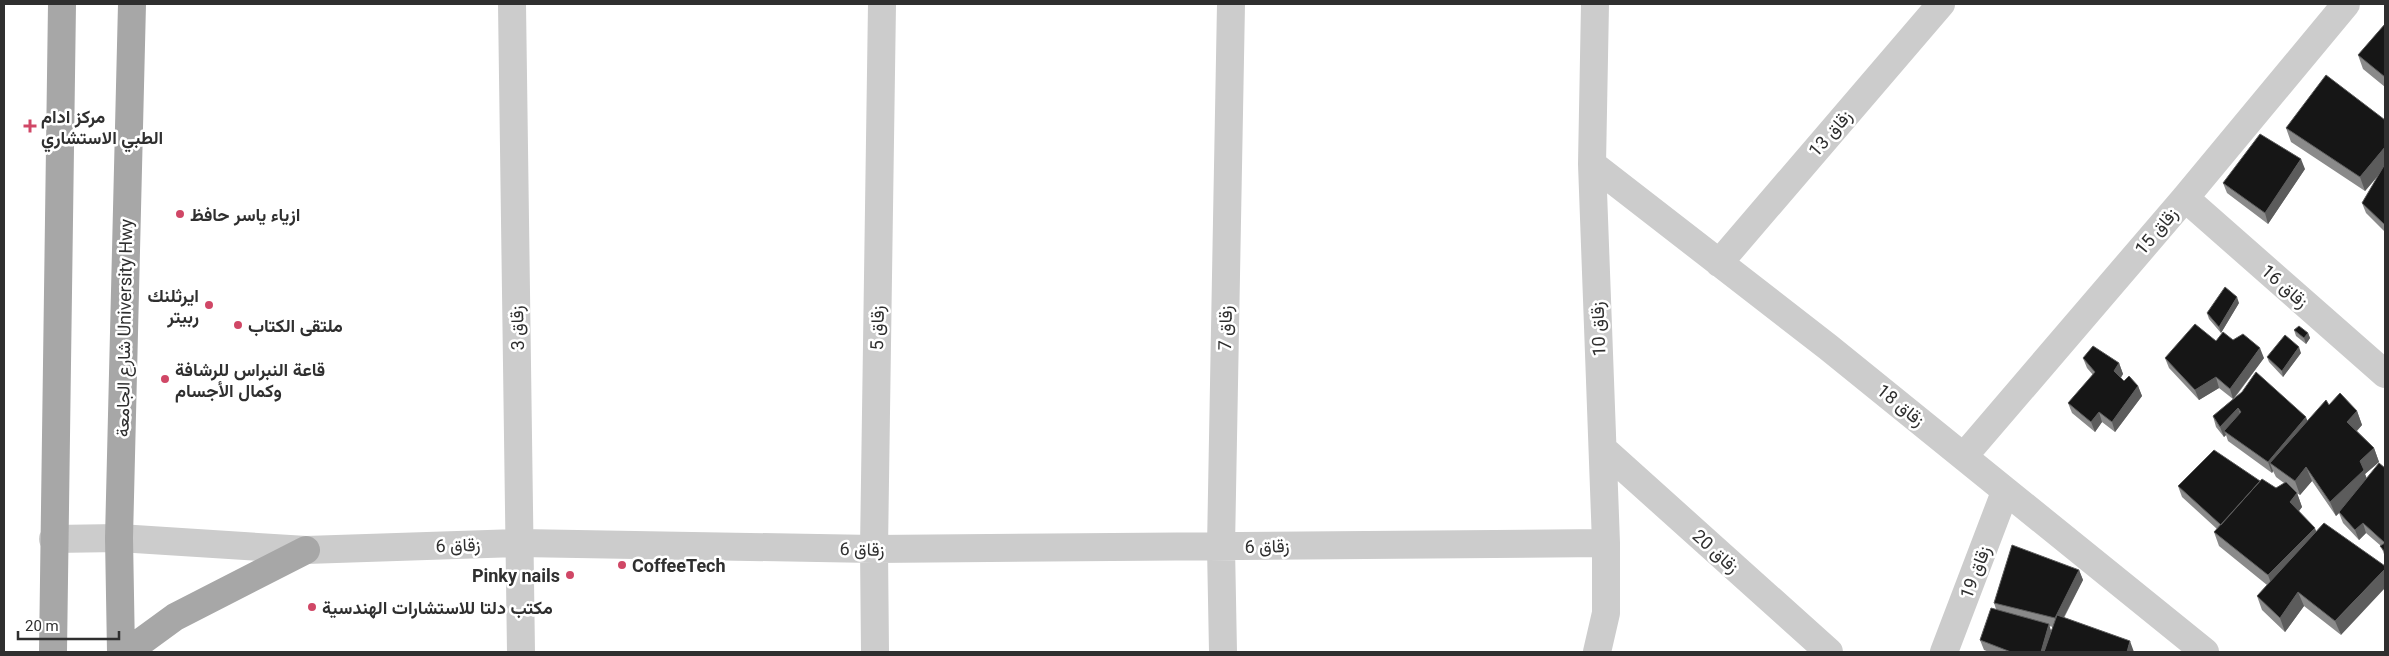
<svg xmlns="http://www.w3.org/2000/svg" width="2389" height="656" font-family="Roboto,Vazirmatn,sans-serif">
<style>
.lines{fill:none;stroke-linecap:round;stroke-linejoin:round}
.minor{stroke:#ccc;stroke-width:28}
.primary{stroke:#a7a7a7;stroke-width:28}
.wall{fill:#8a8a8a;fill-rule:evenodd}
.shaded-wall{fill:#5c5c5c}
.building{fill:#161616;stroke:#5c5c5c}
.poi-dot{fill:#d04766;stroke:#fff;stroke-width:2}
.labels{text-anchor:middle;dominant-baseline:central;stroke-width:5;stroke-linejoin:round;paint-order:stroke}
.poi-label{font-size:18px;font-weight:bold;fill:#2f2f2f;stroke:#fff;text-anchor:start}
.street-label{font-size:18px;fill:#2f2f2f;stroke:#fff}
</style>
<rect width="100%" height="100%" fill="#fff"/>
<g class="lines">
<path class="minor" d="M512,4L521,652
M1595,4L1592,164L1606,543V613L1597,652
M1592,164L1828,347L2205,652
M2185,198L2385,374
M1719,263L1941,4
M1603,449L1829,652
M1964,456L2185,198L2346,4
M53,539L119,538L306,550L520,543L874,549L1606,543
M875,652L874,549L882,4
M1223,652L1221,547L1231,4
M1944,652L2005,492"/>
<path class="primary" d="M53,652L62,4
M121,652L119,538L132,4
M127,652L175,617L306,550"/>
</g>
<path class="wall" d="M2385,24V87L2363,69L2358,55Z
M2385,120V232L2366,213L2362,203L2379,175L2365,191L2291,142L2286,128Z
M2305,169L2268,224L2227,193L2223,183Z
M2239,303L2221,333L2209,319L2207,313Z
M2294,330L2308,333L2310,338L2306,344L2296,336Z
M2233,340L2264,358L2234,399L2307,421L2329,405L2357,411L2362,425L2357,431L2374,448L2379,462L2365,474L2367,479L2385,468V557L2381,546L2366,533L2359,540L2343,523L2339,513L2336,516L2312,481L2300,495L2295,492L2297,493L2302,507L2299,511L2341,635L2304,606L2285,632L2262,610L2257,596L2267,585L2219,546L2214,532L2217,529L2182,497L2178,486L2260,481L2276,488L2284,483L2276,477L2273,471L2272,473L2228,441L2226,435L2224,437L2216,427L2213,416L2233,399L2219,388L2199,400L2169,368L2165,358L2216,341Z
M2301,353L2283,377L2269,362L2267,357Z
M2083,358L2119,363L2123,374L2121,378L2124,381L2138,386L2142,396L2115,432L2102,422L2095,432L2072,413L2068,403L2093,375L2087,368Z
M2079,570L2083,580L2064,618L2134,652H1989L1984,650L1980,640L1996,609L1994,603ZM2049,626L2053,627L2051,631Z"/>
<path class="shaded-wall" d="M2385,147V167L2365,191L2360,177Z
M2301,159L2305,169L2268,224L2265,213Z
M2237,297L2239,303L2221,333L2219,327Z
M2308,333L2310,338L2306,344L2304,338Z
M2299,347L2301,353L2283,377L2282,371Z
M2260,348L2264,358L2233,399L2230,389Z
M2119,363L2123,374L2118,381L2114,371Z
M2216,377L2219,388L2199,400L2195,390Z
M2138,386L2142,396L2115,432L2112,422Z
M2238,408L2242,419L2224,431L2226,435L2224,437L2220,427Z
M2357,411L2362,425L2352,436L2347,422Z
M2099,412L2102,422L2095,432L2091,422Z
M2306,417L2310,428L2270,463L2273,471L2272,473L2268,462Z
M2374,448L2379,462L2365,474L2369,484L2336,516L2330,502L2360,461Z
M2306,467L2312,481L2300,495L2295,481Z
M2297,493L2302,507L2295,516L2290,502Z
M2363,523L2366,533L2359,540L2355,530Z
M2315,528L2320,542L2273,589L2268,575Z
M2385,569V588L2341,635L2335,621Z
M2079,570L2083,580L2058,628L2055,618Z
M2298,592L2304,606L2285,632L2280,618Z
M2049,624L2052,634L2047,652H2041Z
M2130,641L2134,652H2127Z"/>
<path class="building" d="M2385,24V77L2358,55Z
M2326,75L2385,120V147L2360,177L2286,128Z
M2260,134L2301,159L2265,213L2223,183Z
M2385,164V225L2362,203Z
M2225,287L2237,297L2219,327L2207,313Z
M2195,324L2216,341L2223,332L2233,340L2243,334L2260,348L2230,389L2216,377L2195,390L2165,358Z
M2299,326L2308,333L2304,338L2294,330Z
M2285,335L2299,347L2282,371L2267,357Z
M2093,346L2119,363L2114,371L2124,381L2129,376L2138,386L2112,422L2099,412L2091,422L2068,403L2095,372L2083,358Z
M2256,372L2306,417L2268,462L2224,431L2241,412L2238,408L2220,427L2213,416L2242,392Z
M2340,393L2357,411L2347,422L2374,448L2360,461L2364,470L2330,502L2306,467L2295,481L2270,463L2326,400L2329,405Z
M2214,450L2260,481L2221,525L2178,486Z
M2379,463L2385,468V552L2380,546L2385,543L2363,523L2355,530L2339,512Z
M2262,479L2276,488L2286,482L2297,493L2290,502L2315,528L2268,575L2214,532Z
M2324,523L2385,566V569L2335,621L2298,592L2280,618L2257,596Z
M2012,545L2079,570L2055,618L1994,603Z
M1991,608L2049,624L2041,652H2011L1980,640Z
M2057,615L2130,641L2127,652H2044Z"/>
<g class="poi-dot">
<path d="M27.5 118.5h5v5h5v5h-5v5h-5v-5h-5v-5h5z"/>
<circle cx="180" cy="214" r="5"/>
<circle cx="209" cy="305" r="5"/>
<circle cx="238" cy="325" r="5"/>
<circle cx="165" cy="379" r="5"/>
<circle cx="622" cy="565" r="5"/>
<circle cx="570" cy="575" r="5"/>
<circle cx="312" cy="607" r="5"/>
</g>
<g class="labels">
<g class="poi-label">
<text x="41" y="116">مركز ادام<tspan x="41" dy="21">الطبي الاستشاري</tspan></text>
<text x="190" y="214">ازياء ياسر حافظ</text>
<text x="199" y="295" text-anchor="end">ايرثلنك<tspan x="199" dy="21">ربيتر</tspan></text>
<text x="248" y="325">ملتقى الكتاب</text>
<text x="175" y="369">قاعة النبراس للرشافة<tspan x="175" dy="21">وكمال الأجسام</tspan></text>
<text x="632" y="565">CoffeeTech</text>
<text x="560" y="575" text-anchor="end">Pinky nails</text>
<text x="322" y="607">مكتب دلتا للاستشارات الهندسية</text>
</g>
<g class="street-label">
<text transform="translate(1830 133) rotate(-49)">زقاق 13</text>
<text transform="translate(2156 231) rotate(-50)">زقاق 15</text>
<text transform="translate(2285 286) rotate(41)">زقاق 16</text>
<text transform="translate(124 328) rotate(-89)">شارع الجامعة University Hwy</text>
<text transform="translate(517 328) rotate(-91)">زقاق 3</text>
<text transform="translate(877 328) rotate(-89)">زقاق 5</text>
<text transform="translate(1225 328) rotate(-89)">زقاق 7</text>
<text transform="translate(1598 329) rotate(-92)">زقاق 10</text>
<text transform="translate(1901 405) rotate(39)">زقاق 18</text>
<text transform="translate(458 545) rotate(-2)">زقاق 6</text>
<text transform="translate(1267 546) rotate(-1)">زقاق 6</text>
<text transform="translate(862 549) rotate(1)">زقاق 6</text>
<text transform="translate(1716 551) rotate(42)">زقاق 20</text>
<text transform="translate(1975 572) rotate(-69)">زقاق 19</text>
</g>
</g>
<rect width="2389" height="656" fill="none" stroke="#2f2f2f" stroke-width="10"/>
<path d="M18 631v8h101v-8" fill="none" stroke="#2f2f2f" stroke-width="2.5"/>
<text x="25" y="631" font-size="15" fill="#2f2f2f" stroke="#ffffff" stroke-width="4" paint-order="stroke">20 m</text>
</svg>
